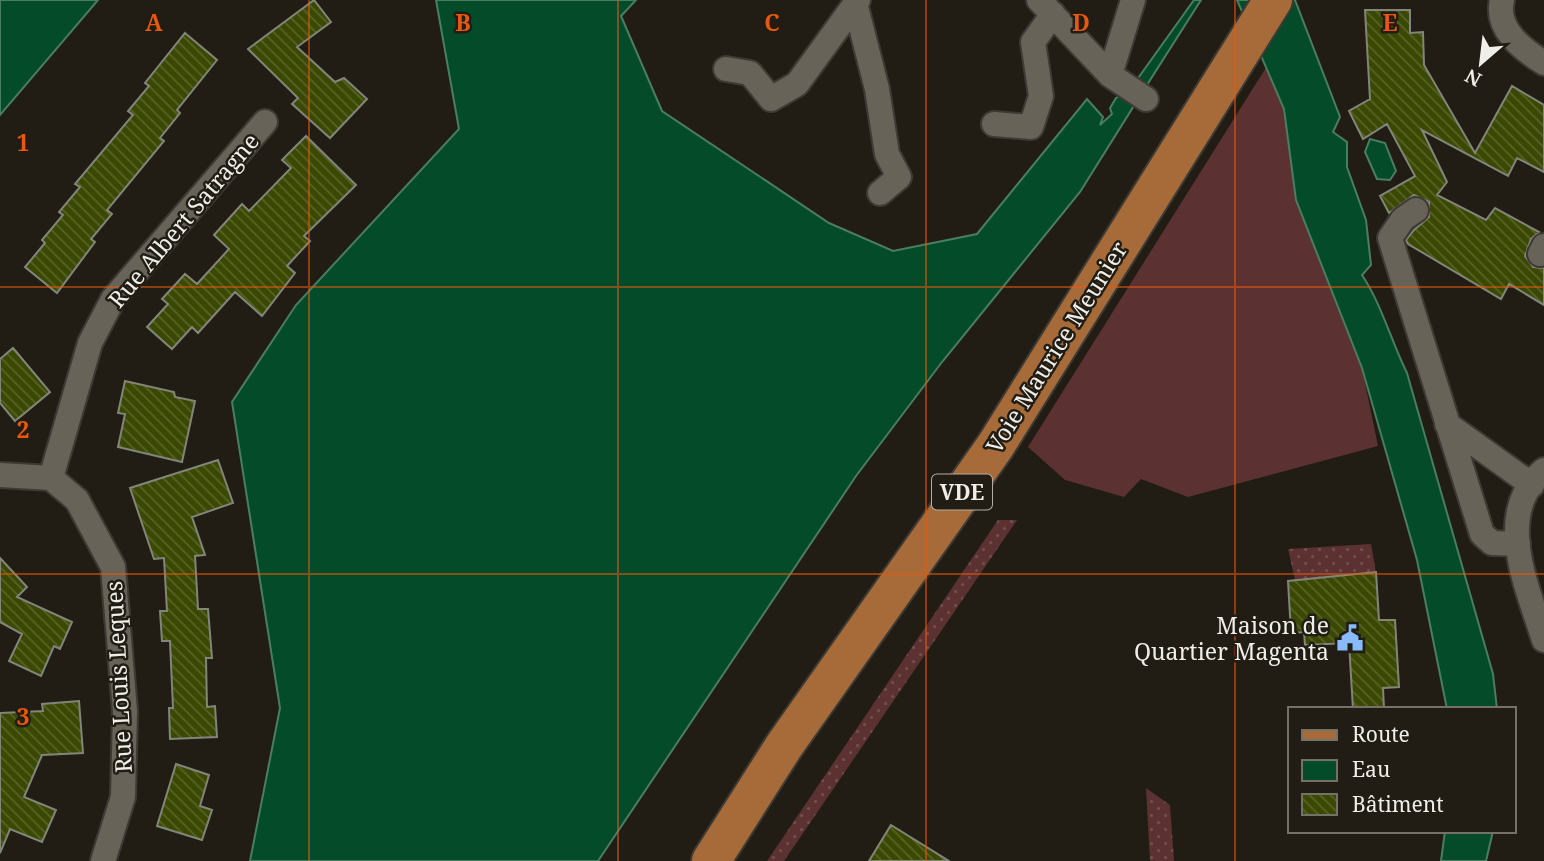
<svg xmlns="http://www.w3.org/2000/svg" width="1544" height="861" font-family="'Noto Serif',serif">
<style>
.grass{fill:#5b3131}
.garden{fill:url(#garden-dots)}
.water{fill:#044c29;stroke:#4b7d62;stroke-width:2}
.building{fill:url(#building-back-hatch);stroke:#82857a;stroke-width:2}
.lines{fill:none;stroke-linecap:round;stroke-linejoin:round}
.minor-casing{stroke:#3d3a35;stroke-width:28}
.primary-casing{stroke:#3d3a35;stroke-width:42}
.minor{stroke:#676358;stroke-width:24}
.primary{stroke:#a66b38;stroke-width:38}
.grid{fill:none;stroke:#e8590c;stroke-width:2;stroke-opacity:0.55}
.labels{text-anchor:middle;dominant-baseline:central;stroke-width:5;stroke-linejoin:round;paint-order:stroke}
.shield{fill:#211d14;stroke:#b2afa8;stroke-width:2}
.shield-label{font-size:21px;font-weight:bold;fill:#f0eee8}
.street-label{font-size:23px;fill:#f0eee8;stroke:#211d14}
.poi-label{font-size:23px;fill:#f0eee8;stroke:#211d14;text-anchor:end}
.grid-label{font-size:23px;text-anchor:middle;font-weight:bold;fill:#e8590c;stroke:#211d14;stroke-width:5;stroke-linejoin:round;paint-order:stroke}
</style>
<defs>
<pattern id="garden-dots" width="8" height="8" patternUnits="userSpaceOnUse" patternTransform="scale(1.75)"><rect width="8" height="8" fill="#5b3131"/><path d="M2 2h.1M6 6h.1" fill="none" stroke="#734f4f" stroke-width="1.8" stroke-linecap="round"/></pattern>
<pattern id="building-back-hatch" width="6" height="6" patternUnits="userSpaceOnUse" patternTransform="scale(1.75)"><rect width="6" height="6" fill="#3b4802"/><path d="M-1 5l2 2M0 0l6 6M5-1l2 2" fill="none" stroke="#586327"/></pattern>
</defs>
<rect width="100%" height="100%" fill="#211d14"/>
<path class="grass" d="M1267,66L1284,109L1296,200L1362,368L1378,446L1188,497L1141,479L1124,497L1065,480L1028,447Z"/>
<path class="garden" d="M998,520H1017L784,861H767Z
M1371,544L1376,572L1295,580L1288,549Z
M1146,788L1170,805L1174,861H1150Z"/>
<path class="water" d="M0,0H98L0,115Z
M436,0H636L621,16L662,111L829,223L893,251L977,234L1087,99L1103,117L1100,125L1112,114L1110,108L1116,98L1125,93L1135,104L1080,192L942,362L856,476L598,861H250L280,708L232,402L296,305L459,129Z
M1194,0H1201L1145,88L1136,81Z
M1237,0H1295L1340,117L1333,132L1347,142V167L1366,220L1371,265L1362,275C1382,305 1391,341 1407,373L1493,674L1497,709H1447L1417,560L1362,368L1296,200L1284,109Z
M1370,139L1385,143L1396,171L1390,180L1377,179L1365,152Z
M1445,831H1493L1486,861H1441Z"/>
<path class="building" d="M314,0L331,22L297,47L335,82L344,78L367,99L330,138L292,104L298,98L248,49Z
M1365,10H1410V33L1423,32L1424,65L1475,153L1512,86L1544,105V172L1517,158L1508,176L1422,130L1447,182L1437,195L1486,220L1495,208L1539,232L1531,239L1525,256L1533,267L1544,268V305L1509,284L1501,299L1408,244L1406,240L1414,230L1429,217V202L1414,195L1389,213L1380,196L1415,176L1387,124L1363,139L1349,111L1370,99Z
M185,33L217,60L177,110L180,113L160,138L164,141L107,210L112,214L91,239L95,242L57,293L25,267L45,243L42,240L63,215L59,212L80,187L75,184L133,115L128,111L149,86L145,83Z
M306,136L356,185L304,236L310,241L287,266L295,273L262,316L235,292L198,333L192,327L172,349L147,327L168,304L162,299L185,274L197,284L229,249L214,235L242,204L249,211L291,168L282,160Z
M13,348L50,392L15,421L0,403V359Z
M125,381L174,392L175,397L195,401L182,462L118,447L125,414L118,413Z
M218,460L233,503L192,517L205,555L195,556L198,609H208L212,658H206L207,707L215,706L217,737L170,739L169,708H173L170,641H162L160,611H167L164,558L154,559L130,488Z
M0,558L27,587L17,597L72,622L60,649L54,646L41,676L9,661L22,634L0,622Z
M1376,572L1379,620H1395L1399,687L1383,688L1384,709H1353L1349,643L1305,645L1304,632L1291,633L1288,581Z
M79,701L83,753L42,755L24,797L56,810L42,842L10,829L0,853V713L43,711L42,704Z
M176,764L209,775L200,806L212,810L202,840L157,826Z
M891,825L949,861H869Z"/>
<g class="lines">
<g class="minor-casing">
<path id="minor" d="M1039,0L1110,75L1146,99
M1502,0C1495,29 1522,49 1544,63
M855,3L877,89L887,154L899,177L880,193
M726,69L750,73L771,99L797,84L858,0
M1110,75L1133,0
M994,124L1031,127L1041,96L1033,42L1053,14
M1416,210L1403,219L1390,238L1482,534L1492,543L1518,544
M1540,254L1544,246
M1447,424L1532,485
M1544,470C1492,513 1528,588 1544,640
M0,475L51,478L77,500L113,567L125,711L123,797L103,861
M51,478L90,343L113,299L265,122"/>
</g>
<g class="primary-casing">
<path id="primary" d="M711,861L784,746L996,445L1273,0"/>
</g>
<use href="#minor" class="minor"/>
<use href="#primary" class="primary"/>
</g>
<path class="grid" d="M309,0V861M618,0V861M926,0V861M1235,0V861M0,287H1544M0,574H1544"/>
<defs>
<g id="civic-bare" transform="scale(2.1)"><path d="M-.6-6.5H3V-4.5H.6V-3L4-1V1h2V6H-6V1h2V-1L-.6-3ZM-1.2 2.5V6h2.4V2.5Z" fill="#88bafc" stroke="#211d14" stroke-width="2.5" paint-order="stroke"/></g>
</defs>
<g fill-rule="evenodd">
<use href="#civic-bare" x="1350" y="638"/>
</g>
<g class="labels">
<rect class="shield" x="932" y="474.5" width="60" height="35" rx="5"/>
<g class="shield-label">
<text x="962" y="492">VDE</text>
</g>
<g class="street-label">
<text transform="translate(183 220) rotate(-50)">Rue Albert Satragne</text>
<text transform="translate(1056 347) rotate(-58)">Voie Maurice Meunier</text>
<text transform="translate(118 677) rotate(-93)">Rue Louis Leques</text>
</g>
<g class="poi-label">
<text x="1329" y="625">Maison de<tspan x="1329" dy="26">Quartier Magenta</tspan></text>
</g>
</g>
<g class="grid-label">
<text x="154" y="31">A</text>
<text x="463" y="31">B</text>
<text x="772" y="31">C</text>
<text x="1081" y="31">D</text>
<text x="1390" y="31">E</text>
<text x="23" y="151">1</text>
<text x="23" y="438">2</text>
<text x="23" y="725">3</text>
</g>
<rect x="1288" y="707" width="228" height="126" fill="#211d14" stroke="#747169" stroke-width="2"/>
<rect x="1302" y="730" width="35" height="10" fill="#a66b38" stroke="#747169" stroke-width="2"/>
<text x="1352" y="742" font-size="21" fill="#f0eee8">Route</text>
<rect x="1302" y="760" width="35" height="21" fill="#044c29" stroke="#747169" stroke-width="2"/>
<text x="1352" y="777" font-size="21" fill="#f0eee8">Eau</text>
<rect x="1302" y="794" width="35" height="21" fill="url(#building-back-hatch)" stroke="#747169" stroke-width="2"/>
<text x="1352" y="812" font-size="21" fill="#f0eee8">Bâtiment</text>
<g transform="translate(1481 63) rotate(208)" stroke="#211d14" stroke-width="5" paint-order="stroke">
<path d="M0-5L12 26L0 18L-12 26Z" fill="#f0eee8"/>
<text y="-10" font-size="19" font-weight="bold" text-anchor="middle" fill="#f0eee8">N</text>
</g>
</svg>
